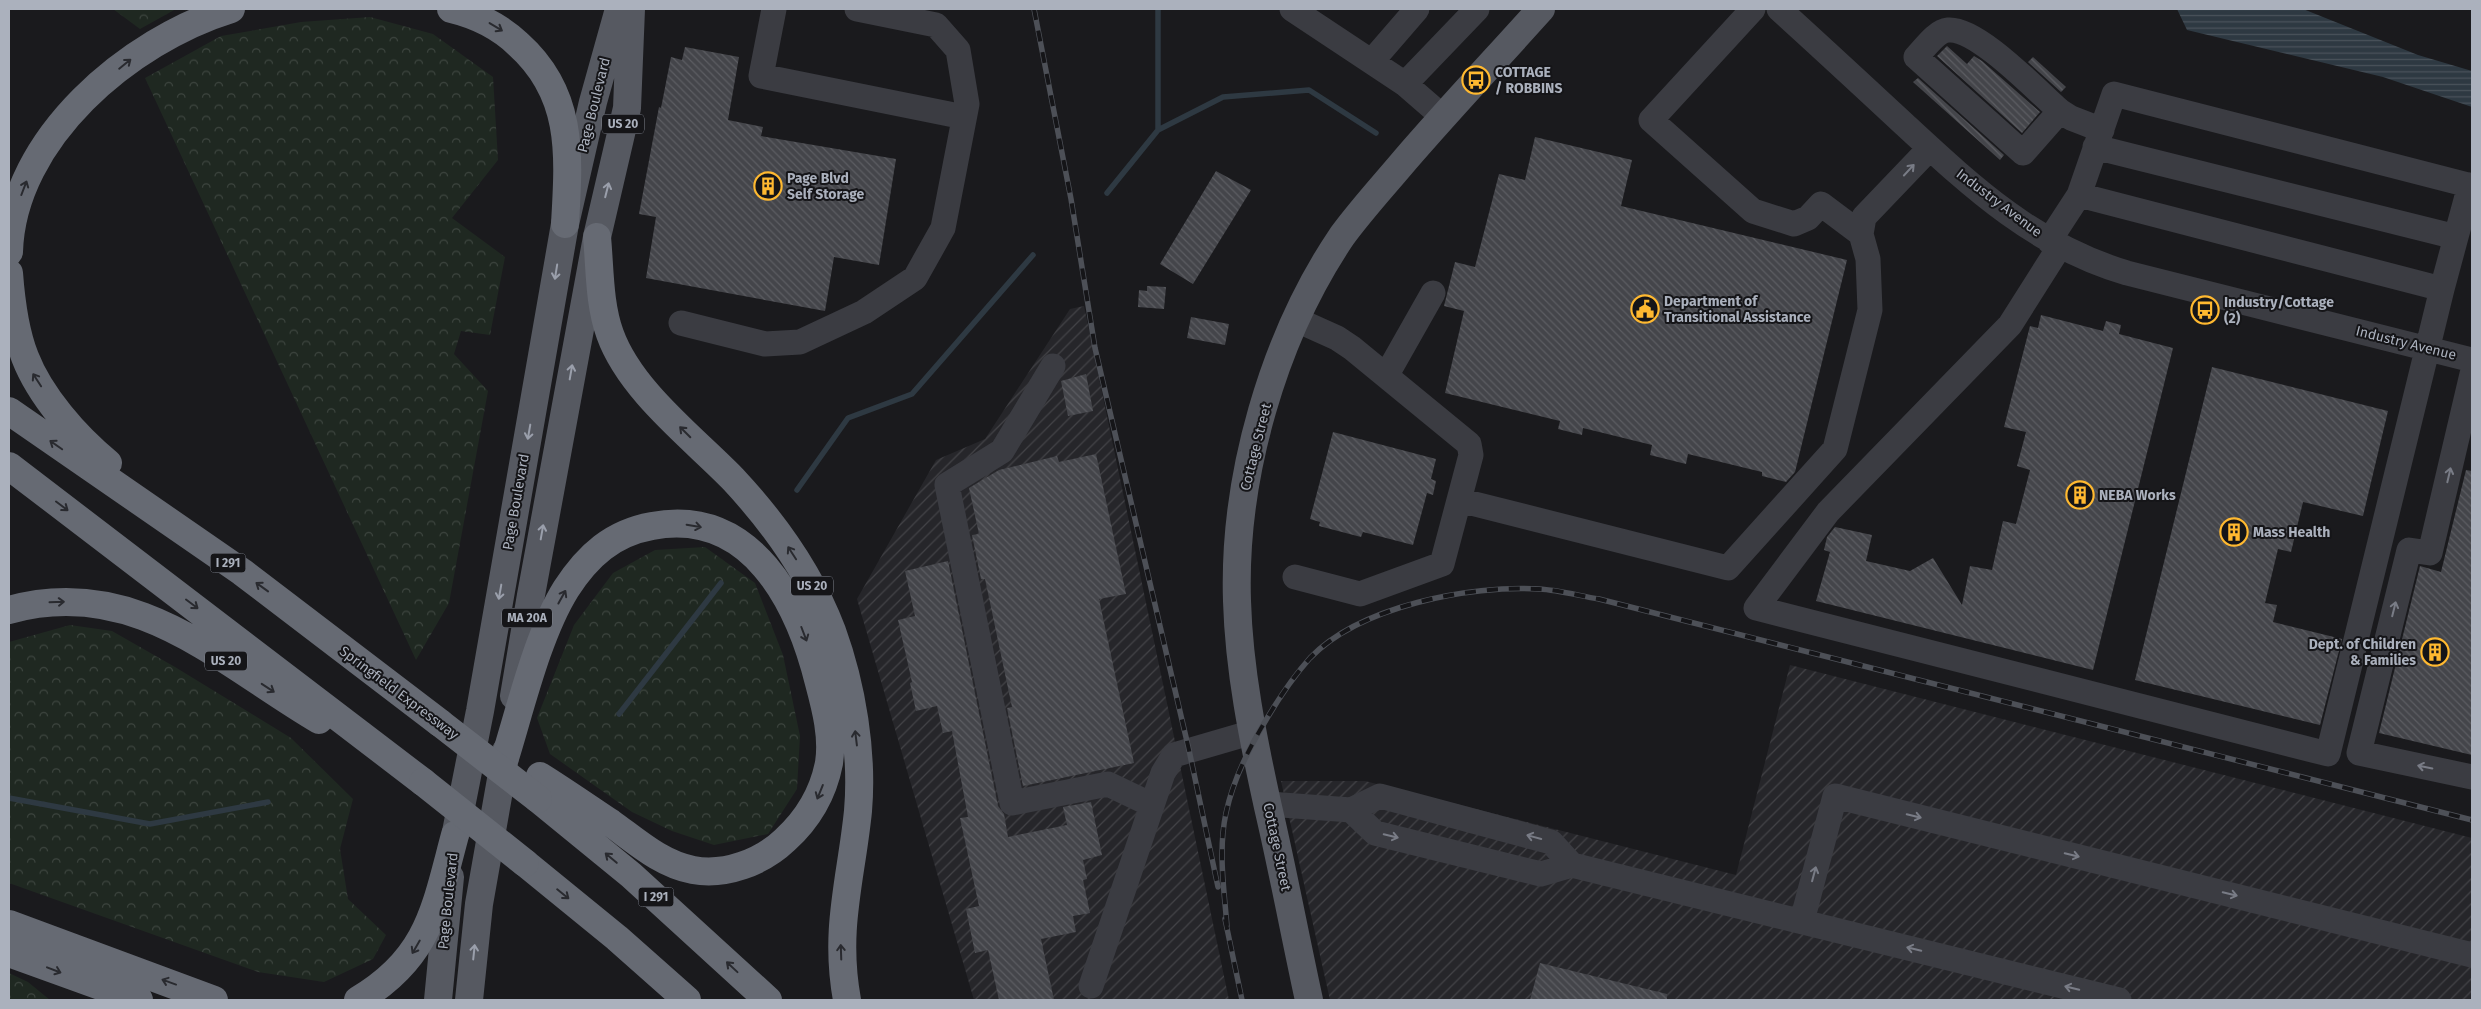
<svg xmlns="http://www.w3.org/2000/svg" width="2481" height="1009" font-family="'Fira Sans',sans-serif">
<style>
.industrial{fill:url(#industrial-furrows)}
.forest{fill:url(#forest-crowns)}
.water{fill:url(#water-rules)}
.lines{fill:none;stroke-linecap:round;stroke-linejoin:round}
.stream{stroke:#2e3942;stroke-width:5.5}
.building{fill:url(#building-back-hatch)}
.minor{stroke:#3b3c42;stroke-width:25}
.major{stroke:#565961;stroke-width:28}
.highway{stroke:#666a73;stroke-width:28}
.rail-casing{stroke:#4d5057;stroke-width:5.5}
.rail{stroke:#151518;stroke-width:4;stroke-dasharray:11;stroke-linecap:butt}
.highway-bridge{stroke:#666a73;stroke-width:28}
.oneway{stroke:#292a2f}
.oneway2{stroke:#797c86}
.oneway3{stroke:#9a9fab}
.labels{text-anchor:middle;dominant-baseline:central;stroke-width:4;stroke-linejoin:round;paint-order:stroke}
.shield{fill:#151518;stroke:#7e828c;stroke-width:1}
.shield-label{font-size:12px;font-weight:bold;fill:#abb1bd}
.poi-label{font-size:14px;font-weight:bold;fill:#abb1bd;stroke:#151518;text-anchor:start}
.street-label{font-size:14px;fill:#abb1bd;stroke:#151518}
</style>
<defs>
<pattern id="industrial-furrows" width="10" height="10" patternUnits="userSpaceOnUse" patternTransform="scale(1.25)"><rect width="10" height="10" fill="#26262a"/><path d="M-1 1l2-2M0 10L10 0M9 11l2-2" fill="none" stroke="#434347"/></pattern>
<pattern id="forest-crowns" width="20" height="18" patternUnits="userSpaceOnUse" patternTransform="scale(1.25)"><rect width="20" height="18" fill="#1f2821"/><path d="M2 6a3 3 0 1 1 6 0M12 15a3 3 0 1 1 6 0" fill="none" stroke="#3d453f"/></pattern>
<pattern id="water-rules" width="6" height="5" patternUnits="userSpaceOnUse" patternTransform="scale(1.25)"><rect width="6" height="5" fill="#2e3942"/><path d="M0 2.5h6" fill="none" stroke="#4a535b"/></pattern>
<pattern id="building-back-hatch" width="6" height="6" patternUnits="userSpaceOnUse" patternTransform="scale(1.25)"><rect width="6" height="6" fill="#44454a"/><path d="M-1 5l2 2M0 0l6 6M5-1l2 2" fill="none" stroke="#5c5d62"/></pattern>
</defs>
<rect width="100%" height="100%" fill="#1a1a1d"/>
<path class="industrial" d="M1084,306L1229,1000H974L857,599L936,460L985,439L1070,309Z
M1790,665L2472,838V1000H1330L1281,781H1365L1736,875Z"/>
<path class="forest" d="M113,9H176L140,29Z
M370,17L433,34L493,77L498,160L452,218L505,257L490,335L461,331L454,354L488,391L449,603L416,660L145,78L221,36L301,22Z
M705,547L755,583L783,655L800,736L797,789L768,834L714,845L672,831L632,812L550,754L537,718L574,625L613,573L655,550Z
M70,625L112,631L175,667L291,738L353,799L340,849L348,899L386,935L373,959L324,982L258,972L9,883V642Z
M9,973L28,982L50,1000H9Z"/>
<path class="water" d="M2177,9H2303L2418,55L2472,71V107L2383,77L2187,30Z"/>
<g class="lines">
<path class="stream" d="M1158,130V9
M1107,193L1158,130L1223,97L1309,90L1376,133
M797,490L848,418L912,394L1033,255
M619,714L721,583
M9,798L150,824L268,802"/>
</g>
<path class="building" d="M1947,46L1967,64L1974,56L1982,61L2040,112L2022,133L1937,56Z
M685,47L739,57L728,120L763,127L761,136L896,159L879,265L834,257L825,311L646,278L656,217L639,214L659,107L661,108L671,57L682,60Z
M2033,57L2066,87L2061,92L2028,62Z
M1918,78L2004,155L2000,160L1913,82Z
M1535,137L1632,160L1621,206L1847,260L1795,472L1786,482L1762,476V472L1688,454L1686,464L1650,455L1652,445L1583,428L1582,435L1558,429L1560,421L1445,393L1464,311L1444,306L1455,262L1475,267L1499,174L1525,180Z
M1216,171L1251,190L1193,284L1160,264Z
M1147,286L1166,287L1164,309L1138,307L1139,290L1147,291Z
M2041,315L2103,331L2106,321L2121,325L2119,334L2173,348L2093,670L1816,601L1830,552L1824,550L1827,537L1835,527L1872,535L1866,561L1910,571L1933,558L1962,605L1970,566L1992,570L2003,521L2016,524L2030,470L2017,466L2026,432L2004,427L2030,326L2038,328Z
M1191,317L1229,324L1225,345L1187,338Z
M2212,367L2388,411L2363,516L2303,502L2291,552L2278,549L2265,603L2277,605L2273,622L2342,639L2320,725L2135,680Z
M1086,374L1093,411L1068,416L1061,381Z
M1333,432L1436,459L1431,479L1436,481L1433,495L1427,493L1413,545L1363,532L1361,537L1319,526L1320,522L1310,519Z
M1096,454L1126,594L1099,599L1134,763L1023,786L1007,708L1012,707L985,579H981L972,535L979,534L969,488L999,470L1057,456L1059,462Z
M2466,470L2472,471V755L2379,733L2420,566L2441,572Z
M948,561L998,806L1004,814L1008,837L1067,825L1063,807L1091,802L1102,855L1083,860L1087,879L1083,880L1090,913L1073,916L1076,932L1041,939L1054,1000H999L988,950L975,953L966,909L979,906L960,818L968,817L952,731L943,733L937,706L916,711L910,683L912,682L898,620L915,616L905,571Z
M1540,963L1667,994V1000H1530Z"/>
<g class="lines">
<path class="minor" d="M774,9L761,76L964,117
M1292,9L1405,84L1443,117
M1753,9L1651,120L1753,211L1794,224L1808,218L1821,204L1861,234
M1779,9C1821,47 1863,86 1905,125C1973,188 2035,246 2127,273L2472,360
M1372,61L1417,9
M1405,84L1477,9
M2060,111L2023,153L1916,57C1924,49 1936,31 1948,30C1977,27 2037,91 2060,111L2071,118L2102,130
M2095,147L2456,237
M2079,195L2442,289
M2049,241L2079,195L2114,94L2472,186
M2060,246L2010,325L1828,512L1756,608L2328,754L2442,289L2470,185
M681,323L765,344L800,342L864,312L915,278L943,228L967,104L958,50L936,25L857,9
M1053,366L1002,451L947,485L1012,803L1108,784L1152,805
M2472,374L2430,553L2409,550L2359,753L2472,777
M1386,376L1433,293
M1459,500L1728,568L1835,449L1870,310L1868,259L1861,234L1864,217L1930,148
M1295,577L1360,594L1442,564L1471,455L1469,444L1352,348L1337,338L1297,320
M1268,804L1351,810L1380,796L1551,842L1572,865
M1351,810L1375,833L1541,874L1572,865L2119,1000
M1802,921L1835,796L2472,955
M1091,986L1163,773L1174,755L1253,732"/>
<path class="major" d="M514,696L531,595L597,237L627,108L631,9
M456,832L480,711L565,224L593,102L619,9
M438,1000L450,877
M469,1000L479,904L506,751
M1309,1000C1295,936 1283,871 1268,807C1253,739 1239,670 1237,601C1233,478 1273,338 1342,236C1361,210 1384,185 1405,160C1449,109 1496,59 1541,9"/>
<path class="highway" d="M451,9C476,15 499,26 518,44C574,94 569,155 565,224
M597,237C600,268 599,304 610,334C630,390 692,437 733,479C775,524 810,573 832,631C852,686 863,753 858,811C851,880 834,929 847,1000
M9,252C12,138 130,40 231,9
M9,273C11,300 15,332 25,357C40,396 76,437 108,463
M9,411L242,572L440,723
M9,466L423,782
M9,610C135,575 219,661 319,720
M505,758C521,706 538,634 566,589C588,555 613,533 652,526C752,507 799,603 819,683C826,709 833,737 829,763C823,794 808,819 785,840C762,862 725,876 693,870C661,864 636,841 611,823C587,807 564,791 540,776
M538,799L631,875L768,1000
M525,863L617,938L687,1000
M9,924L214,1000
M9,953L139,1000
M358,1000C429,958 435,909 455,835"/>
<g class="rail-casing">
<path id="rail" d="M1034,9L1071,199L1095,348L1189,750L1218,887
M1225,919L1242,1000
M1227,926C1224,889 1218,850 1226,813C1233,780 1249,748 1266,720C1279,698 1293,677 1310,658C1360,606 1470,585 1539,589C1559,590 1580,596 1599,599L2472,820"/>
</g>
<use href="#rail" class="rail"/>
<path class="highway-bridge" d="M440,723L538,799
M423,782L525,863"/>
</g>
<defs><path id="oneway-shaft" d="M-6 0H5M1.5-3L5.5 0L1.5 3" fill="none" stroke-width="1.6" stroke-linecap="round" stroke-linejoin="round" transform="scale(1.25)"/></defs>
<g class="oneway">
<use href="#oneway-shaft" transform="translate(496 27) rotate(31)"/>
<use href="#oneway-shaft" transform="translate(125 64) rotate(-39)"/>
<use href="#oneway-shaft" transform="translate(24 188) rotate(-69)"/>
<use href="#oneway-shaft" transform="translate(37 380) rotate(-123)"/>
<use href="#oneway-shaft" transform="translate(685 432) rotate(-135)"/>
<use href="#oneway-shaft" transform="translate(56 445) rotate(-145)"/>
<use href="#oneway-shaft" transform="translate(62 506) rotate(37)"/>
<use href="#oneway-shaft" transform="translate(694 526) rotate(10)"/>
<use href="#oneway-shaft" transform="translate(792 553) rotate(-123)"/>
<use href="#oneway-shaft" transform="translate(262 587) rotate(-144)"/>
<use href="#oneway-shaft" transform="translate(562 597) rotate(-61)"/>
<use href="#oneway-shaft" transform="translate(57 602) rotate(-2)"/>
<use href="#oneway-shaft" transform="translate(192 604) rotate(37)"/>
<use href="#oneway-shaft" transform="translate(804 634) rotate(69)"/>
<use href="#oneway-shaft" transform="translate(268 688) rotate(33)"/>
<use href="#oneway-shaft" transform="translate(856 738) rotate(-97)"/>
<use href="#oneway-shaft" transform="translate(820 792) rotate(112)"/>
<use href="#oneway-shaft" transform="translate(611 858) rotate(-140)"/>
<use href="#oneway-shaft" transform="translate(563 894) rotate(39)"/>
<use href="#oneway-shaft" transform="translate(416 947) rotate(120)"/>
<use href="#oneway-shaft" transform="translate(841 952) rotate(-92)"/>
<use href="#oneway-shaft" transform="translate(732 967) rotate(-137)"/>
<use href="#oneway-shaft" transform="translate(54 970) rotate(21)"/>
<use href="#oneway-shaft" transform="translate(169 982) rotate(-160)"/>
</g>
<g class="oneway2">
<use href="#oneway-shaft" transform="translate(1909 170) rotate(-47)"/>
<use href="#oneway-shaft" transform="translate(2449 475) rotate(-77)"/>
<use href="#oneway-shaft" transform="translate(2394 609) rotate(-76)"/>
<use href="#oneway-shaft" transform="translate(2425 767) rotate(-168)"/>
<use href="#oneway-shaft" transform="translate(1914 816) rotate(14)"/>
<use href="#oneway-shaft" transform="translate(1391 836) rotate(14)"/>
<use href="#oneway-shaft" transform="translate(1534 837) rotate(-165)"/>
<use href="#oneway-shaft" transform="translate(2072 855) rotate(14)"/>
<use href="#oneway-shaft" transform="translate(1814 874) rotate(-75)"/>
<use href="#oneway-shaft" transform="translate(2230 894) rotate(14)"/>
<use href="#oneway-shaft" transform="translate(1914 949) rotate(-166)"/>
<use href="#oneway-shaft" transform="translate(2072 988) rotate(-166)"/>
</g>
<g class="oneway3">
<use href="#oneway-shaft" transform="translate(607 190) rotate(-76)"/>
<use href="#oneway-shaft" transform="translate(556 272) rotate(99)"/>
<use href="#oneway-shaft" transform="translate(571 372) rotate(-80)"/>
<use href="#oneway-shaft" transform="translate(529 432) rotate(100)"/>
<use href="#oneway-shaft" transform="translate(542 532) rotate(-80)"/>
<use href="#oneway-shaft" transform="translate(500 592) rotate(100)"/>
<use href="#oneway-shaft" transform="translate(474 952) rotate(-84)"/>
</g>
<defs>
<g id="bus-ring" transform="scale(1.4375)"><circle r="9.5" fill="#151518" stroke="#ffb930" stroke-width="1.5"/><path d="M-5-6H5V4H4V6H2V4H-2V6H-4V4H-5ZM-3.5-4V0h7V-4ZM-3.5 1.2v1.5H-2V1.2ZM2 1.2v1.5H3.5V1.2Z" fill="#ffb930"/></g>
<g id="building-ring" transform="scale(1.4375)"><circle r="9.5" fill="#151518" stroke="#ffb930" stroke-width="1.5"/><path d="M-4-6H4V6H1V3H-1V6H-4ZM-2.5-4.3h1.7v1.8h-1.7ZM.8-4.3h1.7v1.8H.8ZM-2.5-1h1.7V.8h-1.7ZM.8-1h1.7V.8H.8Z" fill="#ffb930"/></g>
<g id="civic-ring" transform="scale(1.4375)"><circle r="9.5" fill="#151518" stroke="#ffb930" stroke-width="1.5"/><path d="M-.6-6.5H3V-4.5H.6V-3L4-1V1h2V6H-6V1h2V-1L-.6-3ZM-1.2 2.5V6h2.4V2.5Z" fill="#ffb930"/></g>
</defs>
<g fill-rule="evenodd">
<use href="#bus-ring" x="1476" y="80"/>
<use href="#building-ring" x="768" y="186"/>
<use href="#civic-ring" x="1645" y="309"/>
<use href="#bus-ring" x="2205" y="310"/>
<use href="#building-ring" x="2080" y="495"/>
<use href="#building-ring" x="2234" y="532"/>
<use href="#building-ring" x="2435" y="652"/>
</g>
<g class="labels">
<g class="shield">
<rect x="602" y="114.5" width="42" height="19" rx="4"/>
<rect x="210.5" y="553.5" width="35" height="19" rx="4"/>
<rect x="791" y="576.5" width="42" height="19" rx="4"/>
<rect x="502" y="608.5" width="50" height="19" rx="4"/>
<rect x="205" y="651.5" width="42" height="19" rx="4"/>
<rect x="638.5" y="887.5" width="35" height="19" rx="4"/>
</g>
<g class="shield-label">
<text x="623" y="124">US 20</text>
<text x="228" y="563">I 291</text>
<text x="812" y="586">US 20</text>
<text x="527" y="618">MA 20A</text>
<text x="226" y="661">US 20</text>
<text x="656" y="897">I 291</text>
</g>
<g class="poi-label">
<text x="1495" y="72">COTTAGE<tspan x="1495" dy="16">/ ROBBINS</tspan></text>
<text x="787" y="178">Page Blvd<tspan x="787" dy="16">Self Storage</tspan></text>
<text x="1664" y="301">Department of<tspan x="1664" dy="16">Transitional Assistance</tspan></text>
<text x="2224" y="302">Industry/Cottage<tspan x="2224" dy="16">(2)</tspan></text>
<text x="2099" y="495">NEBA Works</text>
<text x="2253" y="532">Mass Health</text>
<text x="2416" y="644" text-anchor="end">Dept. of Children<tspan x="2416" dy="16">&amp; Families</tspan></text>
</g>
<g class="street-label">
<text transform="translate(594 105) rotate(-76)">Page Boulevard</text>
<text transform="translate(1999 203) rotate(37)">Industry Avenue</text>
<text transform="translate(2406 343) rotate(14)">Industry Avenue</text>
<text transform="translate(1256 447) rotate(-76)">Cottage Street</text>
<text transform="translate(516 502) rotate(-80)">Page Boulevard</text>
<text transform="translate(399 693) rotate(37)">Springfield Expressway</text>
<text transform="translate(1277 847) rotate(78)">Cottage Street</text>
<text transform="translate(448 901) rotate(-84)">Page Boulevard</text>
</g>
</g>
<rect width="2481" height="1009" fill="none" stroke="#abb1bd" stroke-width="20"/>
</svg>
